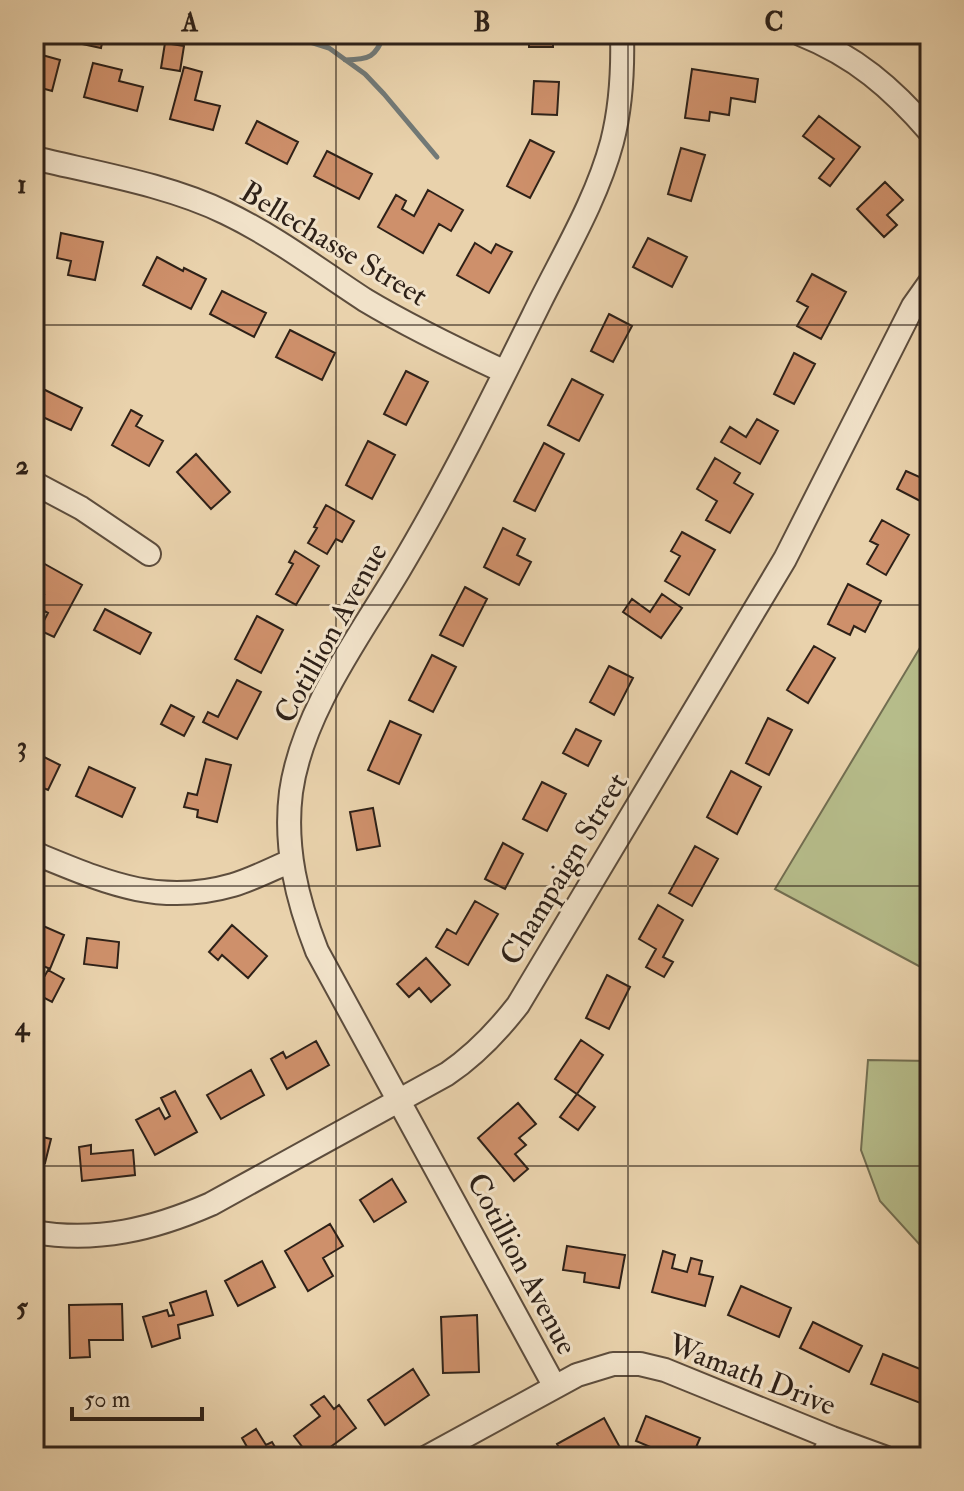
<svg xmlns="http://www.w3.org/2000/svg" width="964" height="1491" font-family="'IM FELL Double Pica',serif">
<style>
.green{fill:#b6bc8a;stroke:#726e51;stroke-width:2}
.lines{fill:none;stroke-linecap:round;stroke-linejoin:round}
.stream{stroke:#717977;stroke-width:5}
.building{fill:#ce906b;stroke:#2e2118;stroke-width:2}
.minor-casing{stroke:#5d4d3d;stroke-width:26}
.minor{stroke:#f1e2c9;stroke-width:22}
.grid{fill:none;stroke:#2e2118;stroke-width:2;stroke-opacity:0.55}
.labels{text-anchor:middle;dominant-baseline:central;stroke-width:6;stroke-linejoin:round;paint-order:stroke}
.street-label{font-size:30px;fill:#2e2118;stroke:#f1e2c9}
.neatline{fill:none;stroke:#2e2118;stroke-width:3}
.grid-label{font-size:26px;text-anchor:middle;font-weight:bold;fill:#2e2118}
</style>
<rect width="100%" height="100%" fill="#e9d2ac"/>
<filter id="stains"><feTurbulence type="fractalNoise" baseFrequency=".0025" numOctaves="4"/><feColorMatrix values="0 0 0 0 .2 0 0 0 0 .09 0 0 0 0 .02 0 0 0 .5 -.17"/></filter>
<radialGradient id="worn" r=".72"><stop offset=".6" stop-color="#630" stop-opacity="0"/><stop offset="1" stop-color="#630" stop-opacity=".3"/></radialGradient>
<path class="green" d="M930,631V972L775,889Z
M868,1060L930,1061V1256L880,1201L861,1150Z"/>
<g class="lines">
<path class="stream" d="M285,34L329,48L365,74L384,94L437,157
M345,60C371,59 374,58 385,34"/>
</g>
<path class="building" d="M84,34H104L101,48L82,44Z
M529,34H553V47H529Z
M34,43L38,44L35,53L60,60L52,91L34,86Z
M165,43L184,46L180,71L161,68Z
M93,63L122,70L119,81L143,87L137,111L84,97Z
M184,67L202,72L195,100L220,106L213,130L170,119Z
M692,69L758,79L755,102L731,98L729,115L710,112L709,121L685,118Z
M534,81L559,82L557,115L532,114Z
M819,116L860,147L830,186L819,178L834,159L803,136Z
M257,121L298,142L287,164L246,143Z
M530,140L554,152L530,198L507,186Z
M681,148L705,155L691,201L668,194Z
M327,151L372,174L359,199L314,176Z
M885,182L903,200L887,215L897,225L884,237L857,209Z
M428,190L463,210L451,231L439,224L423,253L378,227L396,195L406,201L402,209L414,216Z
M61,233L103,242L95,280L68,275L71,261L57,258Z
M648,238L687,257L672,287L633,267Z
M475,243L491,253L496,244L512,252L489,293L457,275Z
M157,257L183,271L184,268L206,279L191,309L143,285Z
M812,274L846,292L821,339L797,326L808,307L797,301Z
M222,291L266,313L254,337L210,314Z
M609,314L632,326L613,362L591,351Z
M290,330L335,353L322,380L276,357Z
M794,353L815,364L794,404L774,394Z
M406,371L428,382L406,425L384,414Z
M572,379L603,395L579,441L548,425Z
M41,388L82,408L71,430L34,413V402Z
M131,410L142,416L136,426L163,441L149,466L112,445Z
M757,419L778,431L760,464L721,442L730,427L746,437Z
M368,441L395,455L372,499L346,485Z
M544,443L564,454L535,511L514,501Z
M196,454L230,492L211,509L177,472Z
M715,458L740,473L734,483L753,494L730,533L706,520L717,501L697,489Z
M906,471L926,480L930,471V506L897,489Z
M326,505L354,521L342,542L336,539L327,554L308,543L317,528L314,527Z
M882,520L909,535L886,575L867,564L878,545L870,541Z
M503,528L525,539L517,555L531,562L519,585L484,567Z
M682,532L715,550L689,595L665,581L680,556L671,551Z
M295,551L319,566L296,605L276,594L293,564L289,562Z
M43,563L82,585L54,637L39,630L48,613L37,607L44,595L34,590V580Z
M848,584L881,601L865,632L854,626L850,635L828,624Z
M465,587L487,599L463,646L440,635Z
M662,594L682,608L661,638L623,612L632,599L650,612Z
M105,609L151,633L140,654L94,630Z
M257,616L283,630L261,673L235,659Z
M814,646L835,658L808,703L787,690Z
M432,655L456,667L433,712L409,700Z
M609,666L633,678L614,715L590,702Z
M237,680L261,692L237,739L203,722L208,712L218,717Z
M171,705L194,717L184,736L161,724Z
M768,718L792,730L769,775L746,763Z
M390,721L421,735L399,784L368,770Z
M576,729L601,741L588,766L563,753Z
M34,752L60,765L48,790L34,784Z
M206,759L231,765L217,822L197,817L198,810L184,807L188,793L197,795Z
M89,767L135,788L122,817L76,796Z
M731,771L761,787L737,834L707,817Z
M542,782L566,794L547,831L523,819Z
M373,808L380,846L357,850L350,812Z
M503,843L523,854L505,889L485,879Z
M695,846L718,859L692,906L669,893Z
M475,901L498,914L468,965L436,947L447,929L456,934Z
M658,905L683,920L663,957L673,962L664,977L646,967L656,949L639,939Z
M34,922L64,935L50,969L34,962Z
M232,925L267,956L248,978L222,955L218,960L209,952Z
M87,938L119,942L117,968L84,964Z
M426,958L450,985L431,1002L419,988L409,997L397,984Z
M48,970L64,979L52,1002L35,993Z
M607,975L630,987L609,1029L586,1018Z
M581,1040L603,1055L577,1094L555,1079Z
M316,1041L329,1065L287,1089L271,1059L283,1052L286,1058Z
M251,1070L264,1095L221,1119L207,1095Z
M175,1091L197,1132L155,1155L136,1120L159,1108L165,1119L170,1116L161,1098Z
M577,1094L595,1107L578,1130L560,1117Z
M518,1103L536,1124L519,1138L526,1145L515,1154L528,1169L514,1181L478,1138Z
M34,1135L51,1139L45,1163L34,1160Z
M91,1145V1154L133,1150L135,1175L82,1181L79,1147Z
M392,1179L406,1202L374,1222L360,1200Z
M330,1224L343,1246L323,1258L333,1276L308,1291L285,1251Z
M567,1246L625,1255L619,1288L584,1282L585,1273L563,1270Z
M663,1251L675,1255L672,1268L687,1272L691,1258L702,1261L699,1274L713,1277L705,1306L652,1292Z
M262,1261L275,1287L238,1306L225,1281Z
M741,1286L791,1308L779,1337L728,1315Z
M206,1291L213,1315L178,1325L180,1338L152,1347L143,1317L167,1310L169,1316L174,1315L170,1303Z
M122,1304L123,1340H89L90,1357L70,1358L69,1305Z
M477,1315L479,1372L443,1373L441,1317Z
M813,1322L862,1346L849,1372L800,1348Z
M883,1354L930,1373V1387L923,1404L871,1384Z
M413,1369L429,1395L385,1425L368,1400Z
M324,1396L334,1409L339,1405L356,1428L317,1457H310L294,1436L320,1416L311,1405Z
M646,1416L700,1438L692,1457H674L636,1441Z
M604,1418L623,1453L616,1457H564L557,1444Z
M256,1429L266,1445L272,1442L281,1457H246L251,1454L242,1438Z"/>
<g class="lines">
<g class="minor-casing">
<path id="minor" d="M800,34C855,56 892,88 930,132
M34,158C96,173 169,185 226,213C276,237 319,270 365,300C410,327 458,350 505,372
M34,483L81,508L149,554
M34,853C103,881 157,907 233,885C253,879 272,869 291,861
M34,1232C97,1243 154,1229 211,1204L447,1074C475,1055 497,1032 518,1005L785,559L913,306L930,282
M555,1387L317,951C297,900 284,847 291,792C302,713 359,637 399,570C451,483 495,393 540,302C566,250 597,198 612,142C621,107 623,70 622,34
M427,1457L577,1375L613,1364H640L665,1370L832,1438L884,1457
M822,1457L832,1438"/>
</g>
<use href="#minor" class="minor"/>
</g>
<path class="grid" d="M336,34V1457M628,34V1457M34,325H930M34,605H930M34,886H930M34,1166H930"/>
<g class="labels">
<g class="street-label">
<text transform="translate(334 244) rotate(31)">Bellechasse Street</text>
<text transform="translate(331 633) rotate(-61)">Cotillion Avenue</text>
<text transform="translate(564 869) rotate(-59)">Champaign Street</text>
<text transform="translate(522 1264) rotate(62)">Cotillion Avenue</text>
<text transform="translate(752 1375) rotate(21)">Wamath Drive</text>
</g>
</g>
<rect width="964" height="1491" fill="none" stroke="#e9d2ac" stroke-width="88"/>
<path d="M72 1407v12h130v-12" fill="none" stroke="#2e2118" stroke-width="4"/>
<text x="84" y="1407" font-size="24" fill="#2e2118" stroke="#f1e2c9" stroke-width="6" paint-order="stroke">50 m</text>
<rect x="44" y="44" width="876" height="1403" class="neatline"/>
<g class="grid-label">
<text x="190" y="31">A</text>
<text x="482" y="31">B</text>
<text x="774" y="31">C</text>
<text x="22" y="193">1</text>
<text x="22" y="474">2</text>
<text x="22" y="755">3</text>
<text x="22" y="1035">4</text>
<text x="22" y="1316">5</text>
</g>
<rect width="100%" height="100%" filter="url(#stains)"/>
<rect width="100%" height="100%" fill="url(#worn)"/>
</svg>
